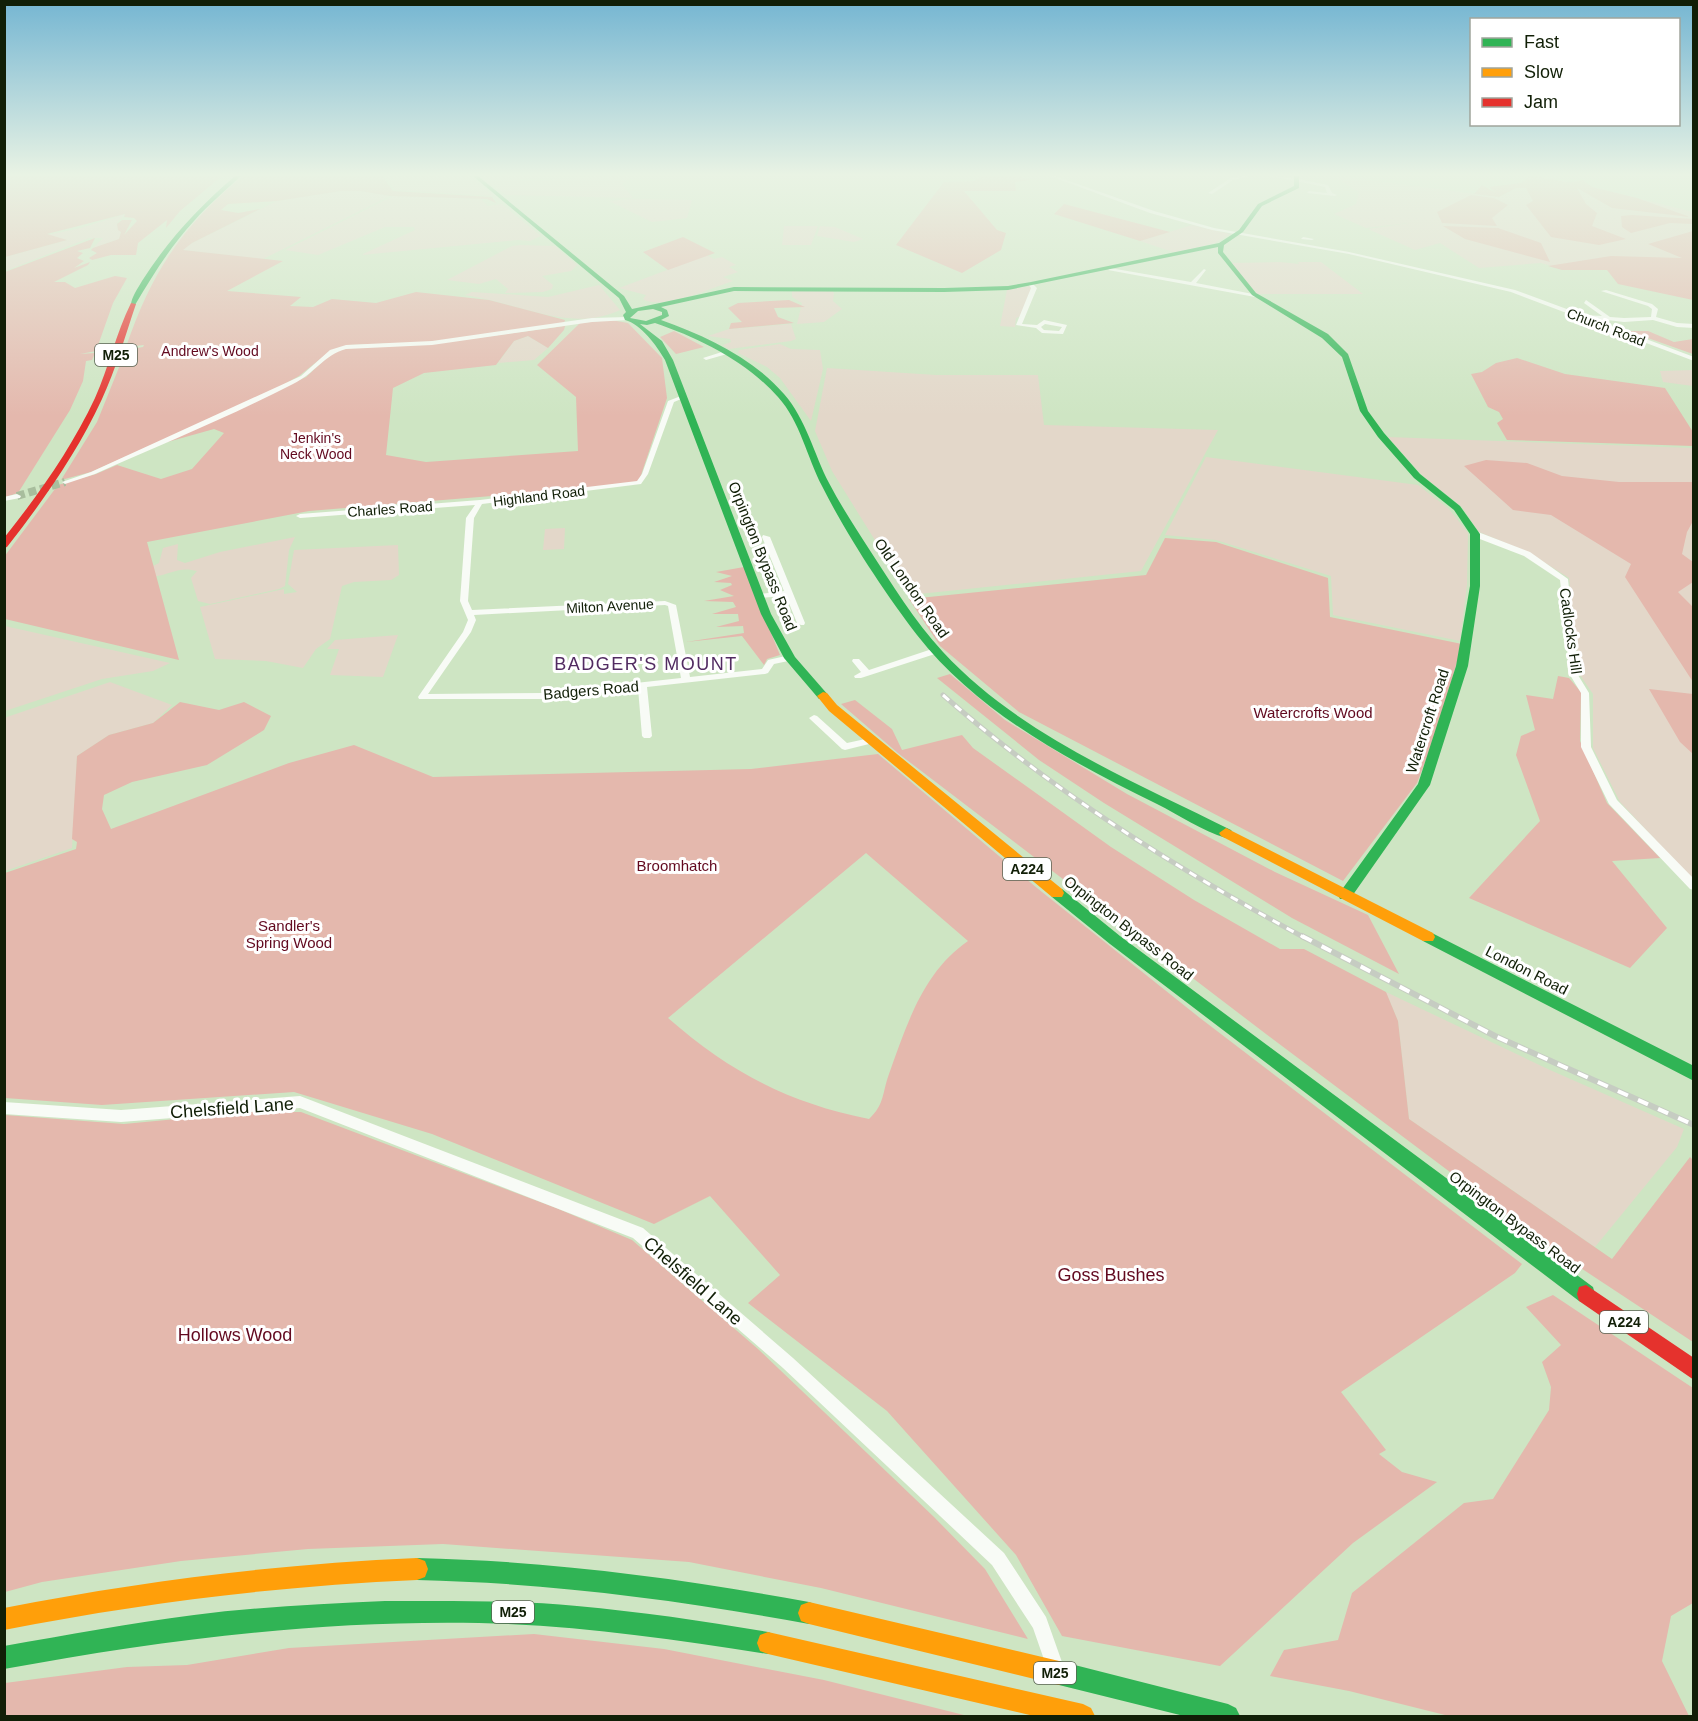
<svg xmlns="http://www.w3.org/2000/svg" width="1698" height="1721" font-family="Helvetica,sans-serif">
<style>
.green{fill:#e3d7c9}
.forest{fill:#e4b8ad;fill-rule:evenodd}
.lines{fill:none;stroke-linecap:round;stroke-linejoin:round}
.street-tunnel{stroke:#a8bd9d;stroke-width:8;stroke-dasharray:8 4;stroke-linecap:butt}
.street{fill:#f8fbf6;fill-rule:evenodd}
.fast{fill:#30b455;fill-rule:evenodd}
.slow{fill:#ff9f0a;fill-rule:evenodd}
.jam{fill:#e5322d;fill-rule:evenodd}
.rail-far1-casing{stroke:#c6ccc2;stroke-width:5}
.rail-casing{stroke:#c6ccc2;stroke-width:6}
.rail-far1{stroke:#fff;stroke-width:3;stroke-dasharray:8;stroke-linecap:butt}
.rail{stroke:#fff;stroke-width:4;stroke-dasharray:11;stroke-linecap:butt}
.labels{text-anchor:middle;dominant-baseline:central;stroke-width:6;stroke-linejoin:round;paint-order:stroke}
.far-street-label{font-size:14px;fill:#111f07;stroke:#fff}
.far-park-label{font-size:14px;fill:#62091f;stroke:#fff}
.shield{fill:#fff;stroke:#586251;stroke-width:1.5}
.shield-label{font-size:14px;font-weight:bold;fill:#111f07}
.street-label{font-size:15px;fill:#111f07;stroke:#fff}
.park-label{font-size:15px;fill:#62091f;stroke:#fff}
.quarter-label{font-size:18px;letter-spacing:1.5px;fill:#512b61;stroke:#fff}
.near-street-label{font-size:18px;fill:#111f07;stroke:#fff}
.near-park-label{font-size:18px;fill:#62091f;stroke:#fff}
</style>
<rect width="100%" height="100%" fill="#cee5c3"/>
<path class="green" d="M385,176H469L494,196L395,190Z
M486,176H535V178L516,180L536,181L600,176L608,180L604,176H633L622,184L633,198L506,195L482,178Z
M1338,176L1499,197L1523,185L1592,187L1693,212V248L1690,260L1555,267L1541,263L1479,268L1440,243L1415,250L1368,229L1409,223L1366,228L1334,214L1356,204L1359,192L1338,179Z
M341,191H360L390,196L263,259L182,250L192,243L277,201Z
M393,196L481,199L488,206L502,204L541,236L530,241L518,240L361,255L415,230L414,227H385L318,255L285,250Z
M629,199L692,200L687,218L652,222L609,201Z
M125,214L117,223L118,230L121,232L119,239L93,248L103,238H89L5,271V257L67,240L47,235L81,228Z
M1192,225L1230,234L1215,243L1176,253L1140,241Z
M784,226H818L811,245H782Z
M820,226L835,227L863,239L854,242L817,236Z
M520,245L555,246L577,265L571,271L542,276L553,285L552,289L543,292L505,293L508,289L496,279L479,284L447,280L512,246Z
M707,255L714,259L722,257L736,265L729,267L738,272L723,277L733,281C715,287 660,311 643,299L646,295L619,288Z
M1280,262L1299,264L1298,262H1321L1363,294H1257L1231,263Z
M599,285L620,310C570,334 516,302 465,295L472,292L548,297Z
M1032,286L1022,316L1016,318L1015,327L1000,326L1007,290Z
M792,290H832L834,293L833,301L842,309L824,322L797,324L802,303L792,297Z
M791,324L796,339L791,341L729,349L723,345L731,342L730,339L708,336L729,329Z
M528,336L548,348L534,360L498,363L514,341Z
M780,344L791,349L820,350L823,369L811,421L780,378L767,367L738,353L739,350Z
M827,368L936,375H1038L1044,425L1218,430L1141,571L909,595L832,471L815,431Z
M1693,370V386L1663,382L1660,371Z
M1388,437L1693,448V880L1620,802L1593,748V694L1580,675L1569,578L1528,552L1479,532L1462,507L1422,475Z
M1206,457L1418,485L1449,509L1468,533L1467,585L1460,641L1333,615L1331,576L1216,540L1165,535Z
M565,528L564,549L543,550L545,529Z
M295,537L289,550L285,586L279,589L210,604L198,601L191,578L197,571C180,566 171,574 156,576L153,566L159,563L163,548L178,544L177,560L185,563L220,552Z
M398,545L399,575L391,580L354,582L342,586L330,639L316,649L303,668L266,661L215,659L200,607L284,589V594L297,592L288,584L294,550Z
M5,626L170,663L153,671L102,679L5,711Z
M398,635L383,677L330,675L339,649H327L335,640Z
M110,682L172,705L153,723L109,735L77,756L72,848L5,871L4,718Z
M1386,992L1550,1070L1684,1129L1677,1147L1595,1247L1409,1119L1398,1021Z"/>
<path class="forest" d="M5,176H222L180,211L166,228L167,220L138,243L136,255H111L92,260L89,258L97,253L91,250L93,248L119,239L121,232L118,230L117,224L122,220H132L124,235L137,221L134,218L124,217L125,214L47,234L67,240L5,257Z
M243,176H382L393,191L492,197L496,203L487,199L390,196L360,191H341L277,201L228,204L221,210L238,213L260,209L192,243L183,250L283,261L227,291L301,297L290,306L313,307L332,299L376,303L416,292L489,300L565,320L564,323L433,342L348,345L329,352L299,376L272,391L91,472L61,480L97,422L126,350L143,347L144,345L126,347C151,273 182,226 243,176Z
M980,176H1017L1030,180L1015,182L1016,191H964L997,230L1006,233L1001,250L962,273L896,245L944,182L975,181Z
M1530,176C1548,176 1565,186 1583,180L1592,187L1637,198L1690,217L1612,208L1577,188L1586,204L1597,213L1592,226L1626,239L1599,245L1551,237L1526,205L1533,201L1526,188H1516L1499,197L1474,194L1482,185L1496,193L1489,187L1521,183Z
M1471,195L1494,198L1508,205L1492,218L1497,226L1442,223L1437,212Z
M1064,204L1170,232L1140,241L1054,214Z
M1632,215L1693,219V224L1670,223L1631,233L1622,227L1621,216Z
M1443,226L1498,228L1541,243L1550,262L1465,239Z
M1693,231V300L1618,284L1607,270H1562L1548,266L1611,256L1682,258L1648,244Z
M683,237L715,253L668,270L643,252Z
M95,238L90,248L77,251L83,253L77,258L84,261L74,268L90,262L88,265L54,282H65L75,288L115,276L127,278L113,303L96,351L80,354L95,353L92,360L86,361L83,381L70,410L18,493L5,497V272Z
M789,300L805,307L774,308L778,317L794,323L729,329L731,323L742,322L728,308L738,303Z
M611,320L628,323L662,358L667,398L638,484L309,511L147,542L179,660L5,619L4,557L58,485L96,474L117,465L161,479L192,469L224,433L214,429L164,443L306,377L334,351L354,346L432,344L565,326L564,330L548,348L528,336L514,341L496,365L424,373L393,388L386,455L426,462L578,451L576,397L537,365L580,323Z
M674,331L704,347L676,354L660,337Z
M1628,331H1648L1674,342L1693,339V354Z
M1517,358L1565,374L1665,388L1693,432V446L1507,440L1497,423L1503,419L1499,412L1488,407L1471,374L1482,372L1496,363Z
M1486,460L1527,463L1562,476L1619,482H1693V521L1687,532L1682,554L1693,562V582L1678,592L1693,607V682L1625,577L1631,564L1551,515L1513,510L1464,466Z
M1165,538L1216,542L1328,578L1330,617L1462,644L1438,729L1417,783L1343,881L1019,712L940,646L909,599L1146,575Z
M744,567L780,655L767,659L764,665L742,636L686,642L744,633L743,626L716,627L739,621L738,614H712L736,607L733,602L704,601L734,596L720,590L732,585L731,583L714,582L732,576L716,572Z
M950,674L1005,720L1127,794L1275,872L1368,915L1399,974L1292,918L1104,803L1039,760L937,678Z
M1558,676L1569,678L1581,692L1580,741L1607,803L1660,858L1612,861L1667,928L1630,968L1469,898L1540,821L1516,755L1521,736L1535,730L1526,695L1553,699Z
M1649,689L1693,694V754L1680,742Z
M855,700L892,729L902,750L962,735L973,748L1111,847L1194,900L1280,949H1304L1386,992L1398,1021L1409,1119L1612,1259L1690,1157L1694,1161L1693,1342L1558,1253L1266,1034L899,754L841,704Z
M180,702L219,710L244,702L271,716L264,730L207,765L132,782L104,795L102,809L111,829L289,763L354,745L433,777L751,769L878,754L1037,888L1200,1018L1522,1264L1515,1273L1341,1392L1386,1450L1379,1454L1402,1472L1437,1482L1353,1543L1220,1666L1062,1636L1016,1555L887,1411L748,1303L780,1275L710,1196L654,1224L432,1134L294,1092L102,1105L5,1098V873L76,849L77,842L72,839L77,756L109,735L153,723ZM866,853L968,941C923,972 907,1024 889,1074C882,1093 885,1104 869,1119C788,1103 730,1072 668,1018Z
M250,1112H301L556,1208L632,1240L758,1349L934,1517L985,1569L1028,1639L821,1588L689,1562L443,1544L308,1549L181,1561L42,1582L5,1592V1115L124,1124Z
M1553,1295L1693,1388V1603L1671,1616L1662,1661L1689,1716H1449L1349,1691L1270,1676L1284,1650L1338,1640L1352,1593L1464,1503L1493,1499L1549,1410L1551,1387L1542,1362L1561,1345L1526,1307Z
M534,1634L664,1649L824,1680L968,1716H5V1683L127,1667L187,1665L289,1648Z"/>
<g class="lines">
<path class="street-tunnel" d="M17,496L65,482"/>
<path class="street" d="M1050,176H1055L1154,211L1214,228L1349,252L1515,290L1583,315L1602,316L1584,303L1586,300L1610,317L1624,318L1651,317L1652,309L1648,306L1601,291L1606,290L1652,304L1658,309L1656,317L1677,323L1694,324V328L1677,327L1653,320L1624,322L1590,318L1694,357V361L1511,292L1349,254L1212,230L1150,213Z
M1244,176H1250L1233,180L1212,194L1208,193L1231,178Z
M1271,176L1298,179L1328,185L1332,193L1337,195L1335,196L1307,193L1309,191L1327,193L1325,187Z
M1303,237L1314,239L1312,240L1301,239Z
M1110,268L1191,282L1204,269L1206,270L1196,283L1258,295L1255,297L1108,270Z
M1031,282L1037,288L1022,324L1037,325L1044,320L1067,325L1063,334L1042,333L1036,328L1016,325L1031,288L1028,284ZM1045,324L1062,327L1059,331L1044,330L1041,327Z
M627,317L629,318V320L592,322L432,345L346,349C324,355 314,374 293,384C229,417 161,445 95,474L65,484L62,482L91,472L301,376L330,350L346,345L432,341L592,318Z
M725,351L727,352V354L706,360L703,358Z
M681,396L686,397L674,402L648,474L641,484L482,504L474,518L468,601L472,610L665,601L676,605L690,677L762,669L768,660L790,655L794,658L793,660L774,664L768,673L765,674L647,687L652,736L650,738H644L642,736L638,688L545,699H419L418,697L463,632L468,620L460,601L466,518L475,505L300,518L296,516L300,514L480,500L637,481L642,474L668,401ZM665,605L668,606L681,678L545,693L428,694L471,632L476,620L474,615Z
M17,494L21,496L20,498L4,501V497Z
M1472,532H1478L1530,552L1568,579L1578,675L1589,693L1591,747L1617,800L1694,879V890L1690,889L1609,804L1581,747V693L1570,675L1560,580L1524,556L1472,536Z
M763,535L770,537L805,623L804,625H801L797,623L786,596L759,598L755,596L759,594L784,591L762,537Z
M935,648L939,651L938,653L861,678H855L854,676L861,672L852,661L853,659H859L869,670Z
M814,715L817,716L847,743L870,738L875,741L873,743L845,750L842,749L811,720L809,718Z
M300,1096L643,1228L793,1358L1004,1553L1046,1617L1063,1665L1060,1671L1054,1674L1048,1671L1033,1628L992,1565L783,1368L633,1238L300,1108L121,1122L4,1114V1102L121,1110Z"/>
<path class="fast" d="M235,176H241C225,191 208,205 194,221C170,247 153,275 135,305H131C131,298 138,288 142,281C168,240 199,207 235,176Z
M473,176H478L624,296L632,309L734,287L944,288L1008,286L1031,282L1219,243L1239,230L1258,204L1294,186V176H1299V188L1262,206L1243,232L1224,245L1223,252L1256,293L1328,334L1348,354L1368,411L1384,433L1420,474L1460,506L1480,534V586L1468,666L1430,785L1350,899H1340L1338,895L1418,784L1456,666L1470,586V534L1454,510L1414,478L1378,437L1360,411L1342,357L1322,338L1252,295L1218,253V247L1008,290L944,292L734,291L661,307L667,310L669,316L661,320C706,336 753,358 784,394C806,419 814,454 829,483C841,506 855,527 869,549C892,584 914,621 943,652C1020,735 1131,780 1231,830L1233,833L1226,838C1202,831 1179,815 1157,804C1070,761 978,713 917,635C884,592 846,534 822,486C807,457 800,421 778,397C746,361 699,338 655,323L647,325L640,324L662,341L673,360L771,614L795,657L829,696L827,699H819L784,658L761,614L665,360C657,346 641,324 625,320L623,315L626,312L619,298ZM653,309L662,312V315L646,321L630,318L638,311Z
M1057,888L1062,889L1120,936L1593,1287L1595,1294L1593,1301L1586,1303L1579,1301L1110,944L1052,897L1050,893L1052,889Z
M1428,931L1694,1066V1081L1423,941L1421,937L1423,933Z
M417,1558C549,1561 679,1578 809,1602L817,1605L820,1613L817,1621L809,1624C679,1600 549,1583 417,1580L409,1577L406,1569L409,1561Z
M385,1601C449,1601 514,1600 577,1606C641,1612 705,1621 768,1632L776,1635L779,1643L776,1651L768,1654C672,1639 576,1625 479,1623C319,1620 162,1640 4,1669V1646C67,1635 130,1623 194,1615C257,1607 321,1604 385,1601Z
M1059,1661L1228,1704L1236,1708L1240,1716H1184L1059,1685L1051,1681L1047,1673L1051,1665Z"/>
<path class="slow" d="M823,692L827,693L837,705L1062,889L1064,893L1062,897H1052L829,711L817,696Z
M1226,828L1433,933L1435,937L1433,941H1423L1221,836L1219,833Z
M417,1558L425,1561L428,1569L425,1577L417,1580C278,1586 141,1603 4,1630V1608C141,1581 278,1564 417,1558Z
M809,1602L1059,1661L1067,1665L1071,1673L1067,1681L1059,1685L809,1624L801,1621L798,1613L801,1605Z
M768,1632L1083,1704L1091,1708L1095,1716H1034L768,1654L760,1651L757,1643L760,1635Z"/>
<path class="jam" d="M131,303L136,304C125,336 116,369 102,399C77,453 43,501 7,547L4,548V538C39,494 71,449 95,398C109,367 116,333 131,303Z
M1586,1285L1694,1358V1380L1579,1301L1577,1294L1579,1287Z"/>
<g class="rail-far1-casing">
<path id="rail-far1" d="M943,695C1052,791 1177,869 1305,938"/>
</g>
<g class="rail-casing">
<path id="rail" d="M1302,936L1495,1036L1694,1125"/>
</g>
<use href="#rail-far1" class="rail-far1"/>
<use href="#rail" class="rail"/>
</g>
<linearGradient id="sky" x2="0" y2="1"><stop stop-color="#75b6d2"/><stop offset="0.42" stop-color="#e9f3e4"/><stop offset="1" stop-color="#e9f3e4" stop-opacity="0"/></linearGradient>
<rect width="1698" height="416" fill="url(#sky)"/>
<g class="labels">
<g class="far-street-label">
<text transform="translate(1606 327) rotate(21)">Church Road</text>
<text transform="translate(539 496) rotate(-7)">Highland Road</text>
<text transform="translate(390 509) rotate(-4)">Charles Road</text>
<text transform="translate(610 606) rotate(-3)">Milton Avenue</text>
</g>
<g class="far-park-label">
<text x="210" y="351">Andrew's Wood</text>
<text x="316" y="438">Jenkin's<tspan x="316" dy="16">Neck Wood</tspan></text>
</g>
<g class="shield">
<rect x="95" y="344" width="42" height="22" rx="4.5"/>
<rect x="1003" y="858" width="48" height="22" rx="4.5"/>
<rect x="1600" y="1311" width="48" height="22" rx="4.5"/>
<rect x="492" y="1601" width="42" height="22" rx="4.5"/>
<rect x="1034" y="1662" width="42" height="22" rx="4.5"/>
</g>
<g class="shield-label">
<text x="116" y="355">M25</text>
<text x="1027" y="869">A224</text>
<text x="1624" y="1322">A224</text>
<text x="513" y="1612">M25</text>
<text x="1055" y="1673">M25</text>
</g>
<g class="street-label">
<text transform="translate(763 556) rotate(68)">Orpington Bypass Road</text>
<text transform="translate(912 588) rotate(55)">Old London Road</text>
<text transform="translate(1571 631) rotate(82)">Cadlocks Hill</text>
<text transform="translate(591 690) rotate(-5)">Badgers Road</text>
<text transform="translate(1427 721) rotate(-72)">Watercroft Road</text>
<text transform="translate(1129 928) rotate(38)">Orpington Bypass Road</text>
<text transform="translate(1527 970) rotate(27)">London Road</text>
<text transform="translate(1515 1222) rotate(37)">Orpington Bypass Road</text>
</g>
<g class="park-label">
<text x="1313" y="712">Watercrofts Wood</text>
<text x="677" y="865">Broomhatch</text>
<text x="289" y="925">Sandler's<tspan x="289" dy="17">Spring Wood</tspan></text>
</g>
<g class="quarter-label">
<text x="646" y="664">BADGER'S MOUNT</text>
</g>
<g class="near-street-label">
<text transform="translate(232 1108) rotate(-4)">Chelsfield Lane</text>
<text transform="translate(693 1281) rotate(41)">Chelsfield Lane</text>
</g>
<g class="near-park-label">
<text x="1111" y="1275">Goss Bushes</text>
<text x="235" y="1335">Hollows Wood</text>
</g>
</g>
<rect width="1698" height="1721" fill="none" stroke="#111f07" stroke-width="12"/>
<rect x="1470" y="18" width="210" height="108" fill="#ffffff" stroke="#a0a59c" stroke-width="1.5"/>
<rect x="1482" y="38" width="30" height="9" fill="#30b455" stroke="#a0a59c" stroke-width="1.5"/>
<text x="1524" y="48" font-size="18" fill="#111f07">Fast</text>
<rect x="1482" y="68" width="30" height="9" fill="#ff9f0a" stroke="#a0a59c" stroke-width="1.5"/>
<text x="1524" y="78" font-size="18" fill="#111f07">Slow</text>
<rect x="1482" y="98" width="30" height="9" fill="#e5322d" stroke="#a0a59c" stroke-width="1.5"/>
<text x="1524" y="108" font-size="18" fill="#111f07">Jam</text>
</svg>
